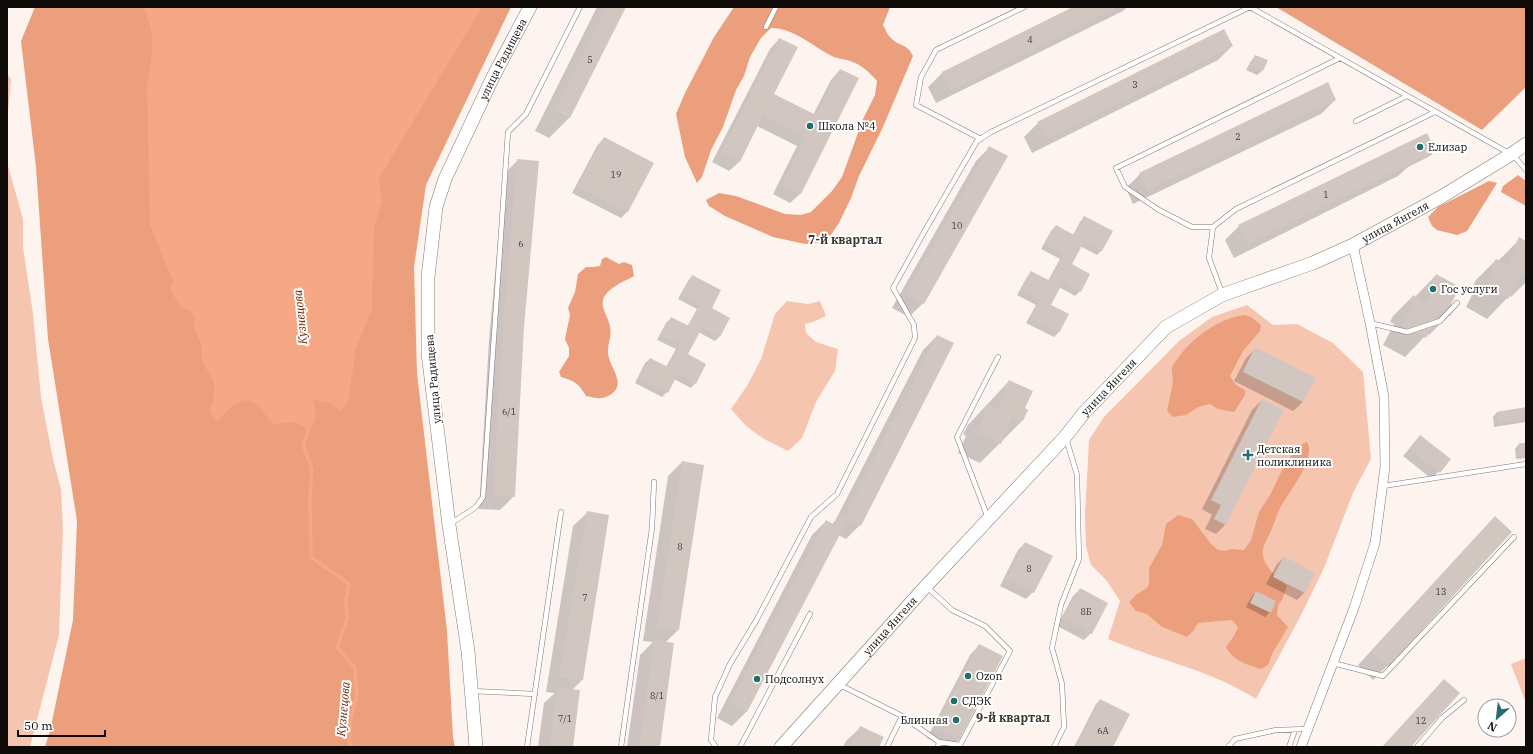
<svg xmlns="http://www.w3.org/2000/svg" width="1533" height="754" font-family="'IBM Plex Serif',serif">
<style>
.green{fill:#f6c5b0}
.forest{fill:#ec9f7c}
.water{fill:#f6a785}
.shadow{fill:#0003}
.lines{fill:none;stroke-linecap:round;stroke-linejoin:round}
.stream{stroke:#f6a785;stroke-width:3.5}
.building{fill:#d2c6c1}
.lane-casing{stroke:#847974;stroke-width:5.5}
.street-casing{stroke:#847974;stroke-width:10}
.secondary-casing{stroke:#847974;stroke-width:14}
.lane{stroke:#fff;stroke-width:4.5}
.street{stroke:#fff;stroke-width:9}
.secondary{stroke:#fff;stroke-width:13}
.poi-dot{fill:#226d6d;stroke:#fff;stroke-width:1.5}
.labels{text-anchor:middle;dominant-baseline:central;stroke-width:4;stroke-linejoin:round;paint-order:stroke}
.number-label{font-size:9px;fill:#403a37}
.street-label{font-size:11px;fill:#0f0b09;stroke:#fff}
.poi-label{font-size:11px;fill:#0f0b09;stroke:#fff;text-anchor:start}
.neighbourhood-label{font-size:12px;font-weight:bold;fill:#403733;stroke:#fff}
.water-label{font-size:12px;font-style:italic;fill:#6c2800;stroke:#fff}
</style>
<rect width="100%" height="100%" fill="#fef4ef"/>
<path class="green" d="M7,74L11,79L7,124Z
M7,162L23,219V247L33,314L41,397L53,459L61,489L63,529L59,635L30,747H7Z
M787,301L808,304L820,301L826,316L813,322L805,324L806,333L816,342L838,349L835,371L816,402L802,438L788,451L764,439L746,426L731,409L747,386L761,359L775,314Z
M1247,305L1273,325L1297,324L1333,343L1363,372L1371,459L1353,493L1324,568L1300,617L1256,699C1211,670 1157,660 1108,639L1120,601L1107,581L1091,565L1086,546L1085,516L1089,440L1104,417L1179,341L1212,317Z
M1526,658V703L1511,664Z"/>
<path class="forest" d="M35,7H511L426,185L414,267L417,373L447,631L453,737L455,747H45L50,731L73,620L77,521L48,339L36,167L21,41Z
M734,7H890L883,25C886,30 887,35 892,39C900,47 907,43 913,56L883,127L859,176L851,198L839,223L826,242L805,244L773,237L725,216L709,206L706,200L719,193L736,196L785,214L801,215L811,212L832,191L842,177L863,119L875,95L877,81C870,73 861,64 850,61C844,59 837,59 832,56C812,46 794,28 771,28L761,38L750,57L744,76L736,90L723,127L711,150L702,177L697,183L685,157L676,114L685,93L714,37Z
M1276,7H1526V87L1482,130Z
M1518,175L1526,181V206L1501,192L1503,186Z
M1489,181L1497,183L1467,231L1457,235L1437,230L1432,226L1428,217L1438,207Z
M606,257L619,264L624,262L632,265L634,276C623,282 607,288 603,300C601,309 609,318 610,327C612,336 608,342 608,351C607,366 629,383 610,395C601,400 596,398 586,396C579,384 575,381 561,377L559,372L569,356V348L565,339L570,315L568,308L575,292L578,274L586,267H593L600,266L602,259Z
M1244,315L1251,317L1261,325L1260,331L1243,351L1230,376L1236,385L1245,390V395L1234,412L1218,409L1210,404L1198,407L1186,415L1173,417L1167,411C1169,401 1172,390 1173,380C1173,376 1171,372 1172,368C1172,365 1175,362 1177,360C1190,339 1219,318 1244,315Z
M1307,442C1317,458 1288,493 1280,508C1276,516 1274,525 1270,533C1267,540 1261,548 1263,556C1266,569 1277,577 1287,586L1282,600L1278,605L1277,615L1288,627L1272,654L1268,665L1261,669C1247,665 1232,660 1226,647L1234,636L1238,627L1232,620L1198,623L1194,630L1187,637L1162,627L1147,614L1136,611L1129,602L1137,594L1147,588L1149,584V568L1162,545L1166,524L1178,515L1192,519L1211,544L1218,550L1225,551L1232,549L1244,550L1251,540L1259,512L1270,495L1286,462L1300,445Z"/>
<path class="water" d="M143,7H482L379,178L382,201L374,228L372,309L356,348L348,402L340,411L330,403L314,400L316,420L309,429L293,422L273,425L258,405L245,400L233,405L218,421L213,418L210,409L214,400L213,394L215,387L211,376L202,362L201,342C196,337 197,330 193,324L195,318L190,311L181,307L170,290L173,281L150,225L147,86L152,54V34L147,15Z"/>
<path class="shadow" d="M597,7H625L569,118L549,138L535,131Z
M1076,7H1127L1123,11L936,103L928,87L942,73Z
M779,39L773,95L813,115L831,80L840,70L858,79L800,194L790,203L773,194L797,146L757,126L739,162L729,171L712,162L770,49Z
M1232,46L1218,60L1032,153L1024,137L1038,123Z
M1255,56L1262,71L1257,75L1246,70L1251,61Z
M1335,100L1321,114L1133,204L1126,188L1140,174Z
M604,138L628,211L621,218L572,193L597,146Z
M990,147L923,303L909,317L892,308L976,161Z
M1435,151L1430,156L1408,167L1398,176L1234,258L1225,240L1239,226Z
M518,160L523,327L514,496L500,510L479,509L489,340L504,174Z
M1084,217L1111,231L1101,251L1097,255L1080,246L1071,265L1080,291L1075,296L1059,287L1050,305L1068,315L1058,333L1054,337L1026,323L1036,305L1017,295L1027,277L1031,272L1048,281L1060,259L1041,249L1051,231L1056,226L1073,235L1080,222Z
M1520,239L1526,242V282L1511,297L1509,296L1487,319L1466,307L1474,291L1471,289L1476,280L1496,260L1498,261Z
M1436,275L1450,305L1449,315L1429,335L1427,334L1405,357L1383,345L1394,324L1390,322L1393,316L1413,296L1415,297Z
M692,276L710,308L719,337L715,341L698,332L686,355L695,383L691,388L674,379L667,392L662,397L635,383L645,363L650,359L666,367L676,349L657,340L666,323L671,318L687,327L697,309L678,299L688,281Z
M937,336L860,525L846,539L838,535L746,712L732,726L717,718L812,535L826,521L832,524L835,521L923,350Z
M1255,349L1303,402L1293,411L1234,381L1246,358Z
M1009,381L1023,409L1027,410L1022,421L980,463L958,453L966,436L963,434L968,425Z
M1262,400L1283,411L1225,525L1216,534L1205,529L1212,515L1202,509L1252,410Z
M1526,408V422L1494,427L1493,417L1497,412Z
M1420,436L1449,459L1432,479L1403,456Z
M1519,444H1526V458L1516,459L1515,449Z
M682,462L678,630L665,643L659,747H627L640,655L653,642L643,641L668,476Z
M588,512L583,679L572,690V747H538L544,703L555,693L546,692L573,526Z
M1481,532L1387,666L1373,680L1358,665Z
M1025,543L1033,592L1026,599L1000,586L1018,550Z
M1284,557L1314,573L1304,593L1297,600L1266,584L1277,564Z
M1080,589L1091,633L1084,640L1057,626L1073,596Z
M1256,592L1270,612L1265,617L1246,607L1252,596Z
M979,645L1002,657L959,740L951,747H945L927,738L970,655Z
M1100,700L1112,747H1074L1096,704Z
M861,727L878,747H843L846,741Z"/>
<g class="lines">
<path class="stream" d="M308,425L309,429L303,445L312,469L310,496L311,557L349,584L346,601L347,619L337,647L355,668L357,695L351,718L349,741L352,747"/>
</g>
<path class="building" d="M607,7H626L570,118L555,111Z
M1073,7H1118L951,90L942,72Z
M1224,29L1233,46L1046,139L1037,122Z
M779,38L798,47L774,94L816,115L840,69L859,78L801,194L782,184L806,137L763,115L740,162L721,153Z
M1255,55L1268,60L1263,71L1250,66Z
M1328,82L1336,100L1148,190L1139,173Z
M1427,133L1436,151L1248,244L1238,225Z
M604,137L654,163L628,212L578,186Z
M989,146L1008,156L924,304L906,293Z
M517,159L539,161L524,327L515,497L493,495L503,325Z
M1084,216L1113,231L1102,251L1084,242L1072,264L1090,274L1081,292L1063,282L1051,305L1069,314L1059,333L1030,318L1040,300L1021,291L1031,271L1050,281L1064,254L1045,244L1056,225L1074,235Z
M1519,237L1526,241V275L1522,273L1508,299L1485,287L1493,271L1490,269L1496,259L1507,265L1516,248L1514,247Z
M1436,274L1460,287L1451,304L1455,306L1450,316L1440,311L1426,338L1402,325L1413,304L1409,302L1413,295L1425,302L1434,286L1432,285Z
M692,275L721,290L712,308L730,318L720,337L702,328L688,354L706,364L696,384L678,374L668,393L639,378L650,358L668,367L680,344L661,335L671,317L689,326L700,304L682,295Z
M937,335L954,343L861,526L848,519L747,712L730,703L826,520L835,525L840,515L844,517Z
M1255,347L1316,378L1303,402L1243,372Z
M1009,380L1033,391L1025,408L1028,410L1023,421L1012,417L1001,444L977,432L985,415L983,414L987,404L998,409L1006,392L1004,391Z
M1262,399L1284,410L1226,525L1214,519L1221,505L1211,500Z
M1526,407V419L1499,423L1497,412Z
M1420,435L1451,459L1440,473L1409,449Z
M1519,443H1526V454L1520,455Z
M682,461L704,465L679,630L657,627Z
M587,511L609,515L583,680L559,678Z
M1495,516L1512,532L1388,667L1371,651Z
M1025,542L1053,556L1034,593L1006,579Z
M1284,556L1315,573L1305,593L1273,577Z
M1080,588L1108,603L1092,634L1063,618Z
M1256,591L1276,601L1271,613L1250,603Z
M654,640L674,643L660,747H639Z
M979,644L1003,656L959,740L935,728Z
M1444,679L1460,693L1411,747H1382Z
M558,688L580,690L573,747H549Z
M1100,699L1130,714L1113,747H1076Z
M860,726L884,737L879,747H850Z"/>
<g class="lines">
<g class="lane-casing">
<path id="lane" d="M766,27L776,7
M1340,58L1116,168L1125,187L1159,210L1192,227H1213L1236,209L1435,112
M1356,121L1407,96
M981,139L916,105L921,77L936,50L1024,7
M1213,227L1209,258L1222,293
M1370,323L1407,332L1440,321L1457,303
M1383,486L1526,464
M988,518L957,437L998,357
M450,524L476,507L483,497L508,132L526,114L580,7
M927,587L952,610L985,626L1010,651L960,745L939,742
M1333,663L1383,676L1514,537
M840,685L902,716L887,747
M472,691L535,694
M902,716L939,742L938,747
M527,747L561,512
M621,747L652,528L654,482
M716,747L711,740L715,697L730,664L756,621L811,517L837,494L915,338L914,325L893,288L927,227L977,141L991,132L1250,7L1514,156L1526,170
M740,747L810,614
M1054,747L1064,727L1062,684L1052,648L1061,605L1079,559L1077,475L1066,438
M1228,747L1235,739L1276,730L1308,729
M1289,747L1295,730
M1417,747L1442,718L1464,700"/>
</g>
<g class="street-casing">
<path id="street" d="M1301,747L1354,608L1375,543L1385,467L1384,397L1370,323L1353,245"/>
</g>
<g class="secondary-casing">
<g id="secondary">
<path id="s1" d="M476,747L468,651L449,525L428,353V277L436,207L445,179L493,77L530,7"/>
<path id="s2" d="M781,747L926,586L1065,437L1083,414L1166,327L1222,295L1313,263L1353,245L1441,197L1510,155L1526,144"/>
</g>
</g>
<use href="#lane" class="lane"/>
<use href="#street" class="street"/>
<use href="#secondary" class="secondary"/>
</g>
<g class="poi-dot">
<circle cx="810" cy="126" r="4"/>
<circle cx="1420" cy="147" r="4"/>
<circle cx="1433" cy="289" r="4"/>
<path d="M1246 449h4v4h4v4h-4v4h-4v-4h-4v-4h4z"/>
<circle cx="968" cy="676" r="4"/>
<circle cx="757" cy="679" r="4"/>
<circle cx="954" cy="701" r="4"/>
<circle cx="956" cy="720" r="4"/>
</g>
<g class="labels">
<g class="number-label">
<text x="1030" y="39">4</text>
<text x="590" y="59">5</text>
<text x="1135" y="84">3</text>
<text x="1238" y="136">2</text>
<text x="616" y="174">19</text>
<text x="1326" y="194">1</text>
<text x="957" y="225">10</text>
<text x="521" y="243">6</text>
<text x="509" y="411">6/1</text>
<text x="680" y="546">8</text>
<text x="1029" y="568">8</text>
<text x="1441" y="591">13</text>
<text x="585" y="597">7</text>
<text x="1086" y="611">8Б</text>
<text x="657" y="695">8/1</text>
<text x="565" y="718">7/1</text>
<text x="1421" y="720">12</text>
<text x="1103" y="730">6А</text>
</g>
<g class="street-label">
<text stroke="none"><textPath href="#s1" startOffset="706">улица Радищева</textPath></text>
<text stroke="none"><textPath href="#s2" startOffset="823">улица Янгеля</textPath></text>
<text transform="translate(433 379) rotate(-95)">улица Радищева</text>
<text stroke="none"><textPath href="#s2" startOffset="487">улица Янгеля</textPath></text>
<text stroke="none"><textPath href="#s2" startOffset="163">улица Янгеля</textPath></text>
</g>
<g class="poi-label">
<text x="818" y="126">Школа №4</text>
<text x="1428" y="147">Елизар</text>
<text x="1441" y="289">Гос услуги</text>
<text x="1257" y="449">Детская<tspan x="1257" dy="13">поликлиника</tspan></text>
<text x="976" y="676">Ozon</text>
<text x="765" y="679">Подсолнух</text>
<text x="962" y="701">СДЭК</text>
<text x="948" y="720" text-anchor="end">Блинная</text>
</g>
<g class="neighbourhood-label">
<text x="845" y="239">7-й квартал</text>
<text x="1013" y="717">9-й квартал</text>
</g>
<g class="water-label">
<text transform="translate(300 317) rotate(-96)">Кузнецова</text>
<text transform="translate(343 709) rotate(-85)">Кузнецова</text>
</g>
</g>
<rect width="1533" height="754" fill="none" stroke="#0f0b09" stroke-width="16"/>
<g transform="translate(1497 718) rotate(208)"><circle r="19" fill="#ffffff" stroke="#9f9d9d"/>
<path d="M0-3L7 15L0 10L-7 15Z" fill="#226d6d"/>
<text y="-6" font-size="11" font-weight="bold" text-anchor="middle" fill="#0f0b09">N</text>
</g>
<path d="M18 730v6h87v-6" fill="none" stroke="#0f0b09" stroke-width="2"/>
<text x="24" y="730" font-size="12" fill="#0f0b09" stroke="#ffffff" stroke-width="3" paint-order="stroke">50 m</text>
</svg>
